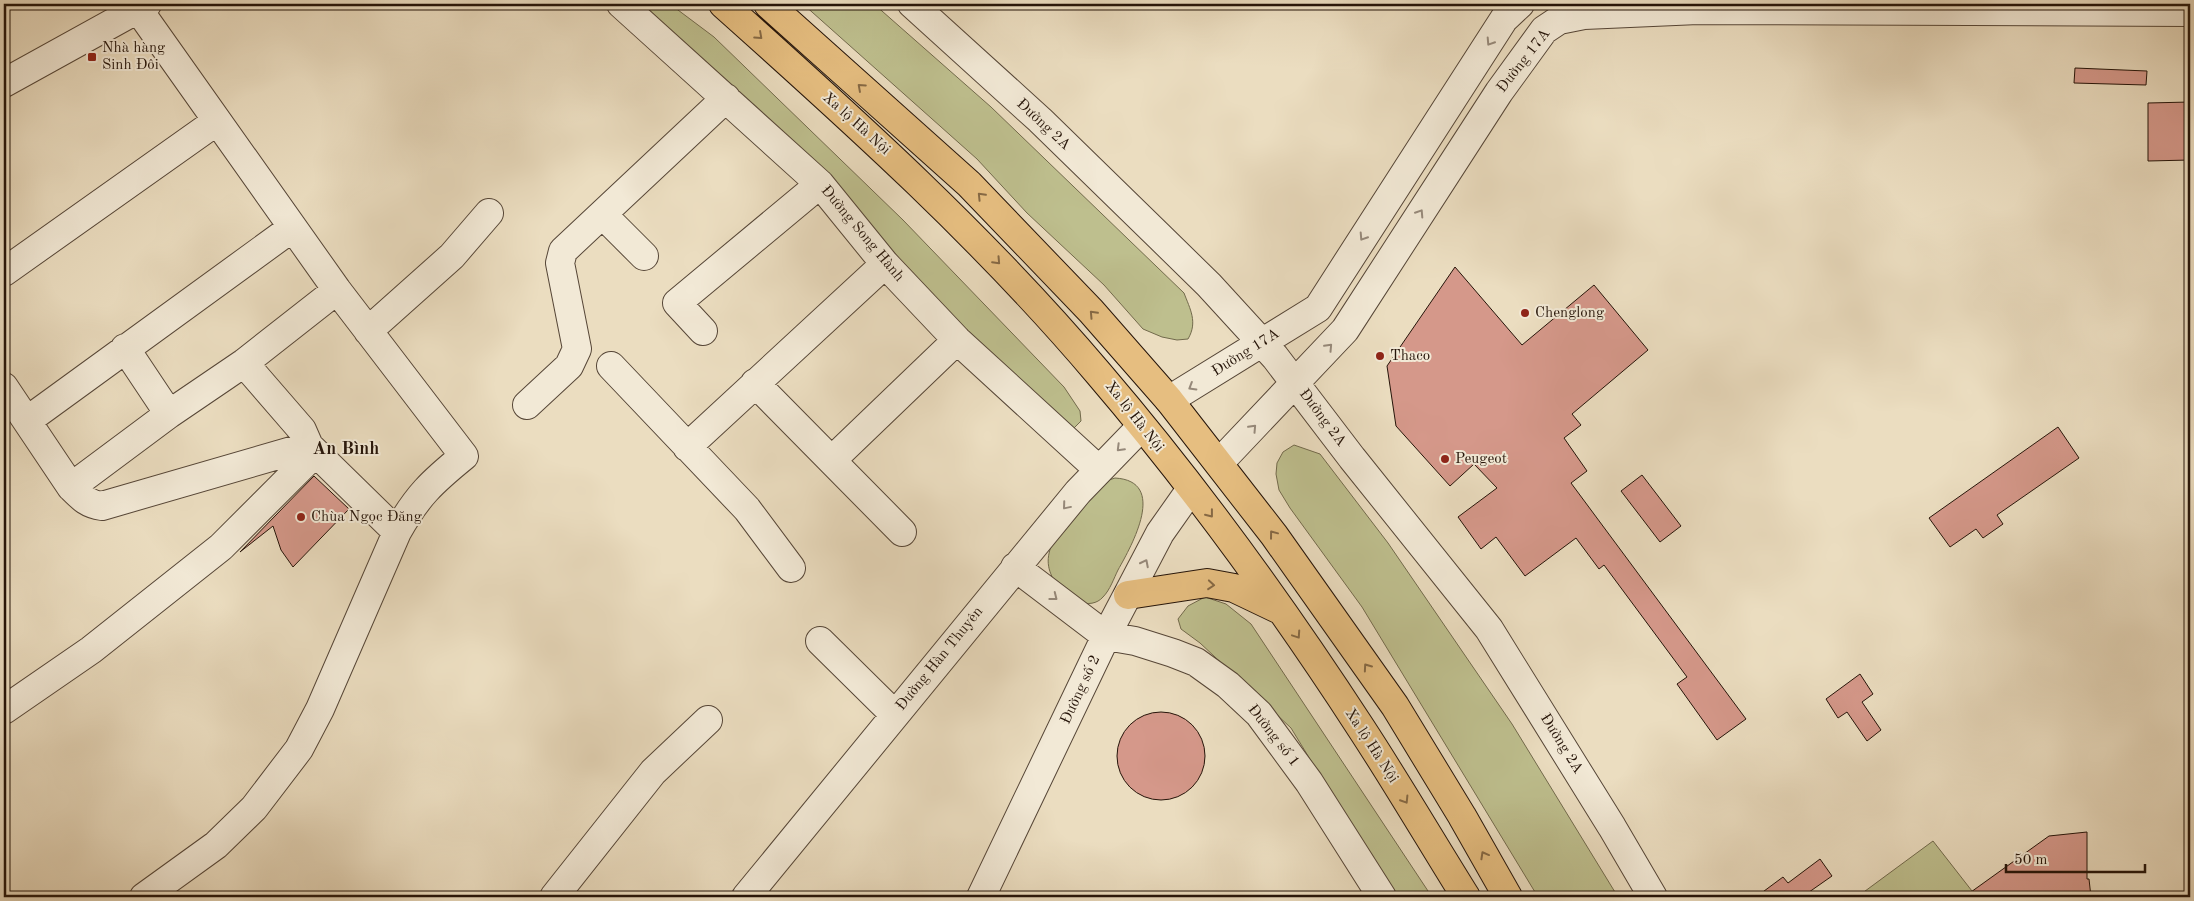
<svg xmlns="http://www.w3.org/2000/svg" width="2194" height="901" font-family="'Old Standard TT',serif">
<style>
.green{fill:#bebf8e;stroke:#726a4c}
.building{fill:#d5988a;stroke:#251409}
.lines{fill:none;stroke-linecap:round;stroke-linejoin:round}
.minor-casing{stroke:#564637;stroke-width:30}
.highway-casing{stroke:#251409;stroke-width:30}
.minor{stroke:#f2e9d6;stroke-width:28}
.highway{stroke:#e6be80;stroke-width:28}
.oneway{stroke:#866944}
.oneway2{stroke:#96897a}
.poi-dot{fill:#8f2418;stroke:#f2e9d6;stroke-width:2}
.labels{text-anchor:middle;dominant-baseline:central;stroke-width:4;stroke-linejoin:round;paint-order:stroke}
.poi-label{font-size:15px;fill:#251409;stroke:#f2e9d6;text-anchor:start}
.street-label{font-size:15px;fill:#251409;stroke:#f2e9d6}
.quarter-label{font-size:18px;font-weight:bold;fill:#251409;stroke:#f2e9d6}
</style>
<rect width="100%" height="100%" fill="#ebddc0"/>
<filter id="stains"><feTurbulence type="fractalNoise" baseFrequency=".004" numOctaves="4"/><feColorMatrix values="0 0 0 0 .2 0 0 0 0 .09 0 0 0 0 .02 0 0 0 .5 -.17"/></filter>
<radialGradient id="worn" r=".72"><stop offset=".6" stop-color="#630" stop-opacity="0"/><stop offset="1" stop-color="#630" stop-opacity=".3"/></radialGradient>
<path class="green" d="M642,4H670L714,37L903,220L1064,387L1080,411L1081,421L1074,428L1063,422L955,321L826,176Z
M803,4H874L991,107L1184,293C1190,309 1198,322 1188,339L1177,340L1162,337L1143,329L1104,285L1027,213L977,159Z
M1294,445L1320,454L1388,543L1512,724L1618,897H1538L1362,607L1290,508L1279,490L1276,474L1277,463L1283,452Z
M1115,478C1168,481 1132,545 1118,570C1114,578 1110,590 1103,597C1091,611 1066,600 1058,587C1048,572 1045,561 1052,544L1103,482Z
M1205,597L1226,604L1251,624L1432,897H1394L1291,728L1200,643L1181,629L1178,619L1188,606Z
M1933,841L1972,891L1964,897H1857Z"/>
<path class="building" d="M2075,68L2147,71L2146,85L2074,83Z
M2190,102V160L2148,161V103Z
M1455,267L1522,345L1594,285L1648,350L1572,414L1581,425L1564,438L1587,471L1571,483L1746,719L1717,740L1677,684L1687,677L1604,565L1599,569L1576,538L1525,576L1496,537L1481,549L1458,517L1497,488L1474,464L1450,486L1396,426L1387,366Z
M2058,427L2079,458L1997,515L2003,524L1983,538L1976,529L1950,547L1929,518Z
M1642,475L1681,526L1660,542L1621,491Z
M314,476L349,509L293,567L281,550L273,526L240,552Z
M1860,674L1873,694L1862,702L1881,730L1867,741L1847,712L1838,718L1826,699Z
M1117 756a44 44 0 1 1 88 0a44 44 0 1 1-88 0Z
M2087,832V879H2089L2091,897H1964L2049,836Z
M1820,859L1832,876L1802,897H1756L1783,877L1788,883Z"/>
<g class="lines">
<g class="minor-casing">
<path id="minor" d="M621,4L820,184L885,264L957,340L1099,470
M912,4L1040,120L1161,238L1209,285L1275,357L1352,458L1489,629L1612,827L1653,897
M138,9L337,290L464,456C432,482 417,496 397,532L320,709L299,749L254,808L216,845L144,897
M4,83L147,4
M603,215L644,256
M4,272L217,121
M368,331L452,256L489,213
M703,331L677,303L820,184
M125,348L169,414
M244,363L302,430L309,446
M611,366L747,509L791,568
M755,383L902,532
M4,387L71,487C81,497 87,504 102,506L309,446L397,532
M1169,400L1318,308L1504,19L1520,4
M527,405L569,366L577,349L560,263L563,251L726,98
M28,420L292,228
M687,447L885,264
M832,460L957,340
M1219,463L1345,330L1499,92L1544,30L1559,20L1584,15L1698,10L2190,12
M71,487L169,414L244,363L337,290
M1015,567L1106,636L1135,641L1173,653L1196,662L1228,685L1259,714L1309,782L1382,897
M820,641L895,715
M4,710L91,650L221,547L315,453
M554,897L653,772L708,720
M746,897L1078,492L1141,427
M981,897L1106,636L1160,533L1191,489"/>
</g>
<g class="highway-casing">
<path id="highway" d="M723,4C854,121 985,239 1099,374C1194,485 1281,605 1361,728C1397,783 1431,841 1466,897
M768,4L969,184L1091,311L1169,400L1274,535L1395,706L1462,816L1508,897
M1128,595L1207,583L1234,588L1278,609"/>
</g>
<use href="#minor" class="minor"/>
<use href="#highway" class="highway"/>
</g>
<defs><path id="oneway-chevron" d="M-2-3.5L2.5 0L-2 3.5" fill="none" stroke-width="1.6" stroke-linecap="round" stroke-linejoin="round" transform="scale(1.25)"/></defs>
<g class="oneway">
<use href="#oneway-chevron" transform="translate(759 36) rotate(42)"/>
<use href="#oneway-chevron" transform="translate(861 87) rotate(-138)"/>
<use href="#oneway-chevron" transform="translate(981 196) rotate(-134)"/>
<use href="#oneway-chevron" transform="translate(997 261) rotate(47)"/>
<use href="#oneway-chevron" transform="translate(1093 314) rotate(-133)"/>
<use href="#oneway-chevron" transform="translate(1210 514) rotate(52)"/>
<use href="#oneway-chevron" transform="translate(1273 534) rotate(-127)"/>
<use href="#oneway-chevron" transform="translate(1211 585) rotate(5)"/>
<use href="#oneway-chevron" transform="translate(1297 635) rotate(56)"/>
<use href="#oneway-chevron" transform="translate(1367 667) rotate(-125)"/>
<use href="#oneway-chevron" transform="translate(1405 800) rotate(58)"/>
<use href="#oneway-chevron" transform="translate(1484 855) rotate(-119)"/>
</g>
<g class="oneway2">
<use href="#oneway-chevron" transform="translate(1490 42) rotate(123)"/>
<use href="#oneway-chevron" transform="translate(1420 213) rotate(-57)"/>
<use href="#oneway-chevron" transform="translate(1363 237) rotate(123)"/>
<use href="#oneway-chevron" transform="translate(1329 347) rotate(-47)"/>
<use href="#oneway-chevron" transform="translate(1192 387) rotate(149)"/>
<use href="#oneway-chevron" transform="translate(1253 428) rotate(-47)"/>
<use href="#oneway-chevron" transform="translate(1120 448) rotate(135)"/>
<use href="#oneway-chevron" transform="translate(1066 506) rotate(130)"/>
<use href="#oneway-chevron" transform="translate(1145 563) rotate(-63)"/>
<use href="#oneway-chevron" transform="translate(1054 597) rotate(38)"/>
</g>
<g class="poi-dot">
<rect x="87" y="52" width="10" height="10" rx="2.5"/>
<circle cx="1525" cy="313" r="5"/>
<circle cx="1380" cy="356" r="5"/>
<circle cx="1445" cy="459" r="5"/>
<circle cx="301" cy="517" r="5"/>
</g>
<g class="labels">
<g class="poi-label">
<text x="102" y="48">Nhà hàng<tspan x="102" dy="17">Sinh Đôi</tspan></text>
<text x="1535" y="313">Chenglong</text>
<text x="1390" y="356">Thaco</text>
<text x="1455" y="459">Peugeot</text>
<text x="311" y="517">Chùa Ngọc Đăng</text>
</g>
<g class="street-label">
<text transform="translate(1524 61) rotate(-52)">Đường 17A</text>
<text transform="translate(856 124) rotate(42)">Xa lộ Hà Nội</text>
<text transform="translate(1043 125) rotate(43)">Đường 2A</text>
<text transform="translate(862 234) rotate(50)">Đường Song Hành</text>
<text transform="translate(1246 353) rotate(-32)">Đường 17A</text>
<text transform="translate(1134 417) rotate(52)">Xa lộ Hà Nội</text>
<text transform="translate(1322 418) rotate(53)">Đường 2A</text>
<text transform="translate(940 659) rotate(-51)">Đường Hàn Thuyên</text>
<text transform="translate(1081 690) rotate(-65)">Đường số 2</text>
<text transform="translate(1273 736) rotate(52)">Đường số 1</text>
<text transform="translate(1561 744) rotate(58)">Đường 2A</text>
<text transform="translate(1371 746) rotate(57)">Xa lộ Hà Nội</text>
</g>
<g class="quarter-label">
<text x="346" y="449">An Bình</text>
</g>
</g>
<rect width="2194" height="901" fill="none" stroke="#ebddc0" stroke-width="20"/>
<rect x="5" y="5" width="2184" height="891" fill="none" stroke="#251409" stroke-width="2.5"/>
<rect x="10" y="10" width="2174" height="881" fill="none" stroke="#251409"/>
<path d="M2006 864v8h139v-8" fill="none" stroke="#251409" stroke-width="2.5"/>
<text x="2014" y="864" font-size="15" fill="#251409" stroke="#f2e9d6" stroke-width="4" paint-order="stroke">50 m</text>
<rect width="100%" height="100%" filter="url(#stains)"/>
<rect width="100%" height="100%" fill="url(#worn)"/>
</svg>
